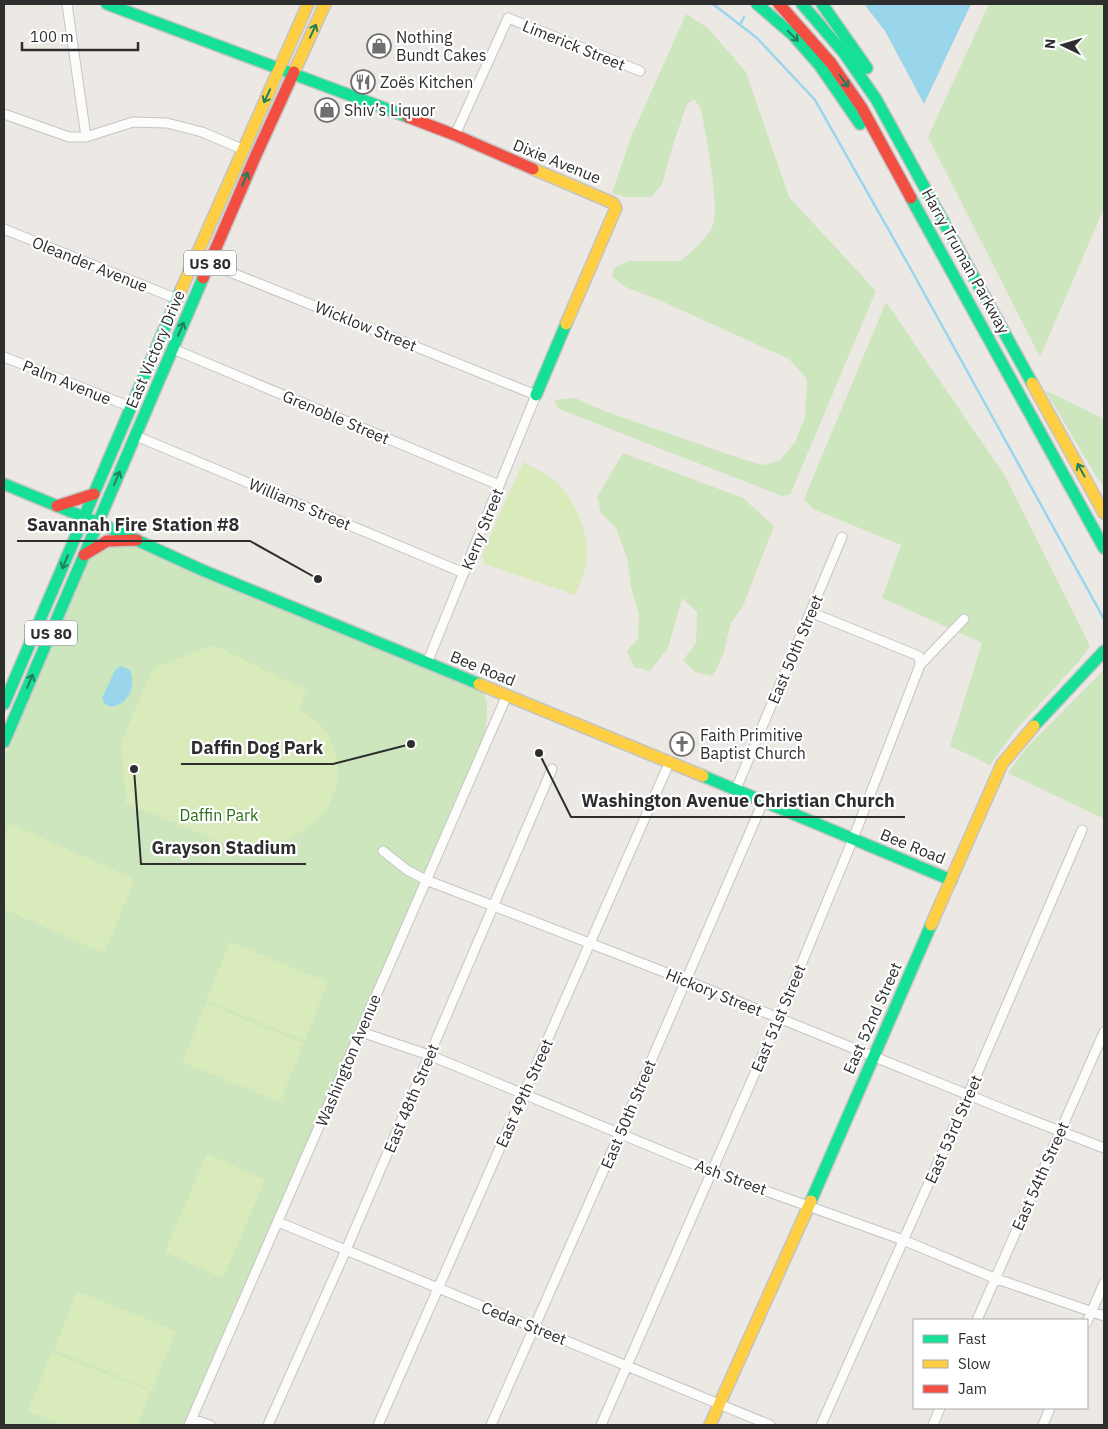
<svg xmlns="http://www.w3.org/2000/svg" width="1108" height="1429" font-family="'IBM Plex Sans',sans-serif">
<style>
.green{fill:#cee6be}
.pitch{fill:#d9eabb}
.water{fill:#99d6ec}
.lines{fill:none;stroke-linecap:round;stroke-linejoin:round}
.stream{stroke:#99d6ec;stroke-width:2.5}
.street-casing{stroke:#c5c4c5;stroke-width:11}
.fast-casing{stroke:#c5c4c5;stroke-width:14}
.slow-casing{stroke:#c5c4c5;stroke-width:14}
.jam-casing{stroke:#c5c4c5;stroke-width:14}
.street{stroke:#fcfcfb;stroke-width:9}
.fast{stroke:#16e098;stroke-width:11}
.slow{stroke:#ffcf43;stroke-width:11}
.jam{stroke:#f24e42;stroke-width:11}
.oneway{stroke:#237e5e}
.labels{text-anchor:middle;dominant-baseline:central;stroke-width:4.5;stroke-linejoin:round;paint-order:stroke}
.shield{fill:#fff;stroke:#6d6d6d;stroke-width:1}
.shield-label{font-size:15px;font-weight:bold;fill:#2e2e2e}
.poi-label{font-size:16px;fill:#2e2e2e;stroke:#fff;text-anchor:start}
.street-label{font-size:16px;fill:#2e2e2e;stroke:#fff}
.park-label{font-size:16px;fill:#2c6e1b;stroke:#fff}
.leader{fill:none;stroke:#2e2e2e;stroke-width:2}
.callout-dot{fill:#2e2e2e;stroke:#fff;stroke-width:2}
.callout-label{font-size:18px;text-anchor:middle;font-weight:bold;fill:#2e2e2e;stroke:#fff;stroke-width:4.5;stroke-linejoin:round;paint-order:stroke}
</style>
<rect width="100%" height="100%" fill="#ece8e4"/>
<path class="green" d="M989,4H1104V208L1040,357L928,137Z
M686,14L708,28L746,72L789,197L876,291L790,495L782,496L559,409L554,400L575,398L607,412L742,459L763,465L779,461L795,442L805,417L807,379L789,359L659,300L625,287L612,277L614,268L628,261H681C692,251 705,241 712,227C721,211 705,131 701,109L694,99L687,104L673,145L662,184L652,197H624L612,193L631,137Z
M886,302L1005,476L1090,646L1080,660L1013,733L990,765L950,746L982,643L882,598L901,545L813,509L804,499Z
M1045,390L1104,419V486L1096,476Z
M623,453L743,498L774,526L743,606L731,623L723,655L713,676L695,672L683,660L696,643L697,612L682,598L668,648L650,671L634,667L627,651L638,638L639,615L631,588L627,558L616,528L601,513L597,497Z
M121,542L150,549L483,692C490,705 486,721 485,735L185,1425H4V756L89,559L97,549Z
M1104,670V819L1008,773L1027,747Z"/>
<path class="pitch" d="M523,462C538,470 557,479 567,494C580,513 590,539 586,563C585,573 579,585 575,595L485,564L482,555Z
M213,645L306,690L299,709C307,715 316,720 323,728C330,735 335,749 337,759C343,800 317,830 279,842C272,844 263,842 256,842L250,854L126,803L121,742L153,669Z
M10,824L135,879L104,953L4,909V838Z
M230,942L328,982L305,1041L206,1001Z
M206,1003L304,1043L280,1102L182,1062Z
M207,1154L265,1180L223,1278L165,1252Z
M77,1291L176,1331L152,1390L54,1350Z
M52,1352L151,1391L137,1425H64L28,1411Z"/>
<path class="water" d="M864,4H971L924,104L885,31Z
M121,666L130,670C136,686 129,704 111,707L105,704L102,698L115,670Z"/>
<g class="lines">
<path class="stream" d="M713,4L757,38L815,100L908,264L1104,619
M740,25L744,17"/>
<g class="street-casing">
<path id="street" d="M67,4L86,137
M4,114L69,137H86L133,122L167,123L202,132L242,149
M455,135L508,18L640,71
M4,229L177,299
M195,258L536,395L427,663
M173,349L499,485
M4,357L131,407
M136,436L464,573
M810,612L919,656L920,665
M736,789L842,537
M383,851L407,870L426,880L685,980L1013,1113L1104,1148
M361,1032L429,1055L713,1172L903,1240L994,1278L1104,1316
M278,1222L770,1425
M977,1320L1104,1032
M1087,1322L1104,1283
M192,1419L210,1425
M189,1425L507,695
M268,1425L346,1250L552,769
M378,1425L670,761
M491,1425L620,1133L763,802
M601,1425L779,1018L853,839L920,665L964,619
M821,1425L968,1095L1082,830
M933,1425L940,1408
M1043,1425L1050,1408"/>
</g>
<g class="fast-casing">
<path id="fast" d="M107,4L408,117
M757,4L793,35L820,66L860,124
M802,4L844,53L876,99L1032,383
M822,4L867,68
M911,198L1104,548
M536,395L566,324
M4,484L108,527L202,570L479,684
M4,704L181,290
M1034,726L1104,651
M4,742L203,278
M703,776L951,880
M811,1201L931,925"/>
</g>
<g class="slow-casing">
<path id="slow" d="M294,72L325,4
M533,169L613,203L616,208L566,324
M181,290L308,4
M1032,383L1104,513
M479,684L703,776
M931,925L1002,764L1034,726
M710,1425L811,1201"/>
</g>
<g class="jam-casing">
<path id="jam" d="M779,4L831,63L862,108L911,198
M408,117L455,135L533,169
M203,278L256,155L294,72
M57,506L94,494
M84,555L107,541L137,540"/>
</g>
<use href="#street" class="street"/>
<use href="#fast" class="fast"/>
<use href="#slow" class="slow"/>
<use href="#jam" class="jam"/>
</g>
<defs><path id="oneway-shaft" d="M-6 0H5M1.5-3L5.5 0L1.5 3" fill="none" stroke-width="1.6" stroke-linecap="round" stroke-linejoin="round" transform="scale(1.25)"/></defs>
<g class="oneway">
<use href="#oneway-shaft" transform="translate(313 31) rotate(-65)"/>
<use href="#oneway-shaft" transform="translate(793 36) rotate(45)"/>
<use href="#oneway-shaft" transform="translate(844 81) rotate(54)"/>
<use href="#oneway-shaft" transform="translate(267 96) rotate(115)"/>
<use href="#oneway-shaft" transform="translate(245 179) rotate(-67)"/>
<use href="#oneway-shaft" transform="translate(181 329) rotate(-66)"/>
<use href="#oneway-shaft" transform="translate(1081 470) rotate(-119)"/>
<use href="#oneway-shaft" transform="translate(117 478) rotate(-66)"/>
<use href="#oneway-shaft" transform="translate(65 562) rotate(113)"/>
<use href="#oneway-shaft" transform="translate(30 681) rotate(-67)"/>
</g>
<defs>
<g id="shop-ring" transform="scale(1.25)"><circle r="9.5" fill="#fff" stroke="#706f6e" stroke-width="1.5"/><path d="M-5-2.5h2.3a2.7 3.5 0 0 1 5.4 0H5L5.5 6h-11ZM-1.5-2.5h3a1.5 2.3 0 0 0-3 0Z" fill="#706f6e"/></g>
<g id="restaurant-ring" transform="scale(1.25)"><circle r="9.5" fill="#fff" stroke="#706f6e" stroke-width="1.5"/><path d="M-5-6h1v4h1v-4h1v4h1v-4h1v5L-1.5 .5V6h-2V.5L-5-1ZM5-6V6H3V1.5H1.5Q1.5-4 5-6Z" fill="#706f6e"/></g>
<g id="church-ring" transform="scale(1.25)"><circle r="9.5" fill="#fff" stroke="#706f6e" stroke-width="1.5"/><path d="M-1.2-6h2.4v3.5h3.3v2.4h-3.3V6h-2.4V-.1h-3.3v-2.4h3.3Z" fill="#706f6e"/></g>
</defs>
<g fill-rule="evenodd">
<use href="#shop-ring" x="379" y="46"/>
<use href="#restaurant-ring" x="363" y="82"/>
<use href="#shop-ring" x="327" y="110"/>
<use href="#church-ring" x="682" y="744"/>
</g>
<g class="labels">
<g class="shield">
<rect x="184" y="250.5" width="52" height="25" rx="4"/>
<rect x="25" y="620.5" width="52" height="25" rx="4"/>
</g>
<g class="shield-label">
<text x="210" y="263">US 80</text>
<text x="51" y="633">US 80</text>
</g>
<g class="poi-label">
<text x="396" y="37">Nothing<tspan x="396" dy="18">Bundt Cakes</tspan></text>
<text x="380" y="82">Zoës Kitchen</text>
<text x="344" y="110">Shiv’s Liquor</text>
<text x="700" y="735">Faith Primitive<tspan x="700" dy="18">Baptist Church</tspan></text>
</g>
<g class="street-label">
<text transform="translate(574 45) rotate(22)">Limerick Street</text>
<text transform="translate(557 161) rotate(22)">Dixie Avenue</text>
<text transform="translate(966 261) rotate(61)">Harry Truman Parkway</text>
<text transform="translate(90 264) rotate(22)">Oleander Avenue</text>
<text transform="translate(366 326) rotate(22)">Wicklow Street</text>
<text transform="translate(155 349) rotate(-67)">East Victory Drive</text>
<text transform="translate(67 382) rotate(22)">Palm Avenue</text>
<text transform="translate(336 417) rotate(23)">Grenoble Street</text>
<text transform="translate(300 504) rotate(23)">Williams Street</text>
<text transform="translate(482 529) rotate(-68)">Kerry Street</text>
<text transform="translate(795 649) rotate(-67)">East 50th Street</text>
<text transform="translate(483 668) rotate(22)">Bee Road</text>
<text transform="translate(913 846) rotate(22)">Bee Road</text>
<text transform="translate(714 992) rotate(22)">Hickory Street</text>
<text transform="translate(778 1018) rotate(-67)">East 51st Street</text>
<text transform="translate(872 1018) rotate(-66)">East 52nd Street</text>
<text transform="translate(348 1060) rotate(-67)">Washington Avenue</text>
<text transform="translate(524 1093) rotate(-66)">East 49th Street</text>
<text transform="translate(411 1098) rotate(-67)">East 48th Street</text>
<text transform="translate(628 1114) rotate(-67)">East 50th Street</text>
<text transform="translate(953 1129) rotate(-66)">East 53rd Street</text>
<text transform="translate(1040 1176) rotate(-66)">East 54th Street</text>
<text transform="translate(731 1177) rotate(20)">Ash Street</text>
<text transform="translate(524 1323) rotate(22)">Cedar Street</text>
</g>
<g class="park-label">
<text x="219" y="815">Daffin Park</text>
</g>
</g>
<path class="leader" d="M318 579L250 541H17M411 744L333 764H181M539 753L571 817H905M134 769L141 864H306"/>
<g class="callout-dot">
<circle cx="318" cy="579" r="5"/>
<circle cx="411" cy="744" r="5"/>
<circle cx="539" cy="753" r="5"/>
<circle cx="134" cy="769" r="5"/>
</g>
<g class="callout-label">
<text x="133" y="531">Savannah Fire Station #8</text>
<text x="257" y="754">Daffin Dog Park</text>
<text x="738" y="807">Washington Avenue Christian Church</text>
<text x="224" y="854">Grayson Stadium</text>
</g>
<rect width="1108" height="1429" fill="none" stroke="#2e2e2e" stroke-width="10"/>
<rect x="913" y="1319" width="175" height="90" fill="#ffffff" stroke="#ababab"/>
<rect x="923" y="1335" width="25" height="8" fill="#16e098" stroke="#ababab"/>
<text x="958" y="1344" font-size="15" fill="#2e2e2e">Fast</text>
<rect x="923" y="1360" width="25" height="8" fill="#ffcf43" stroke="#ababab"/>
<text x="958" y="1369" font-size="15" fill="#2e2e2e">Slow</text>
<rect x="923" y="1385" width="25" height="8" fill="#f24e42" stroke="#ababab"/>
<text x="958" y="1394" font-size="15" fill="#2e2e2e">Jam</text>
<g transform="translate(1063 45) rotate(275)" stroke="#ffffff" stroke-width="4" paint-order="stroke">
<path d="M0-4L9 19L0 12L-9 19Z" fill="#2e2e2e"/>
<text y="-8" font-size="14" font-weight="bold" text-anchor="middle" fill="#2e2e2e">N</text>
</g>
<path d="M22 42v8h116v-8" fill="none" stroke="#2e2e2e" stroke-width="2.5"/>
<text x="30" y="42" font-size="15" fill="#2e2e2e" stroke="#ffffff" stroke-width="4" paint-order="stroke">100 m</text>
</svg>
